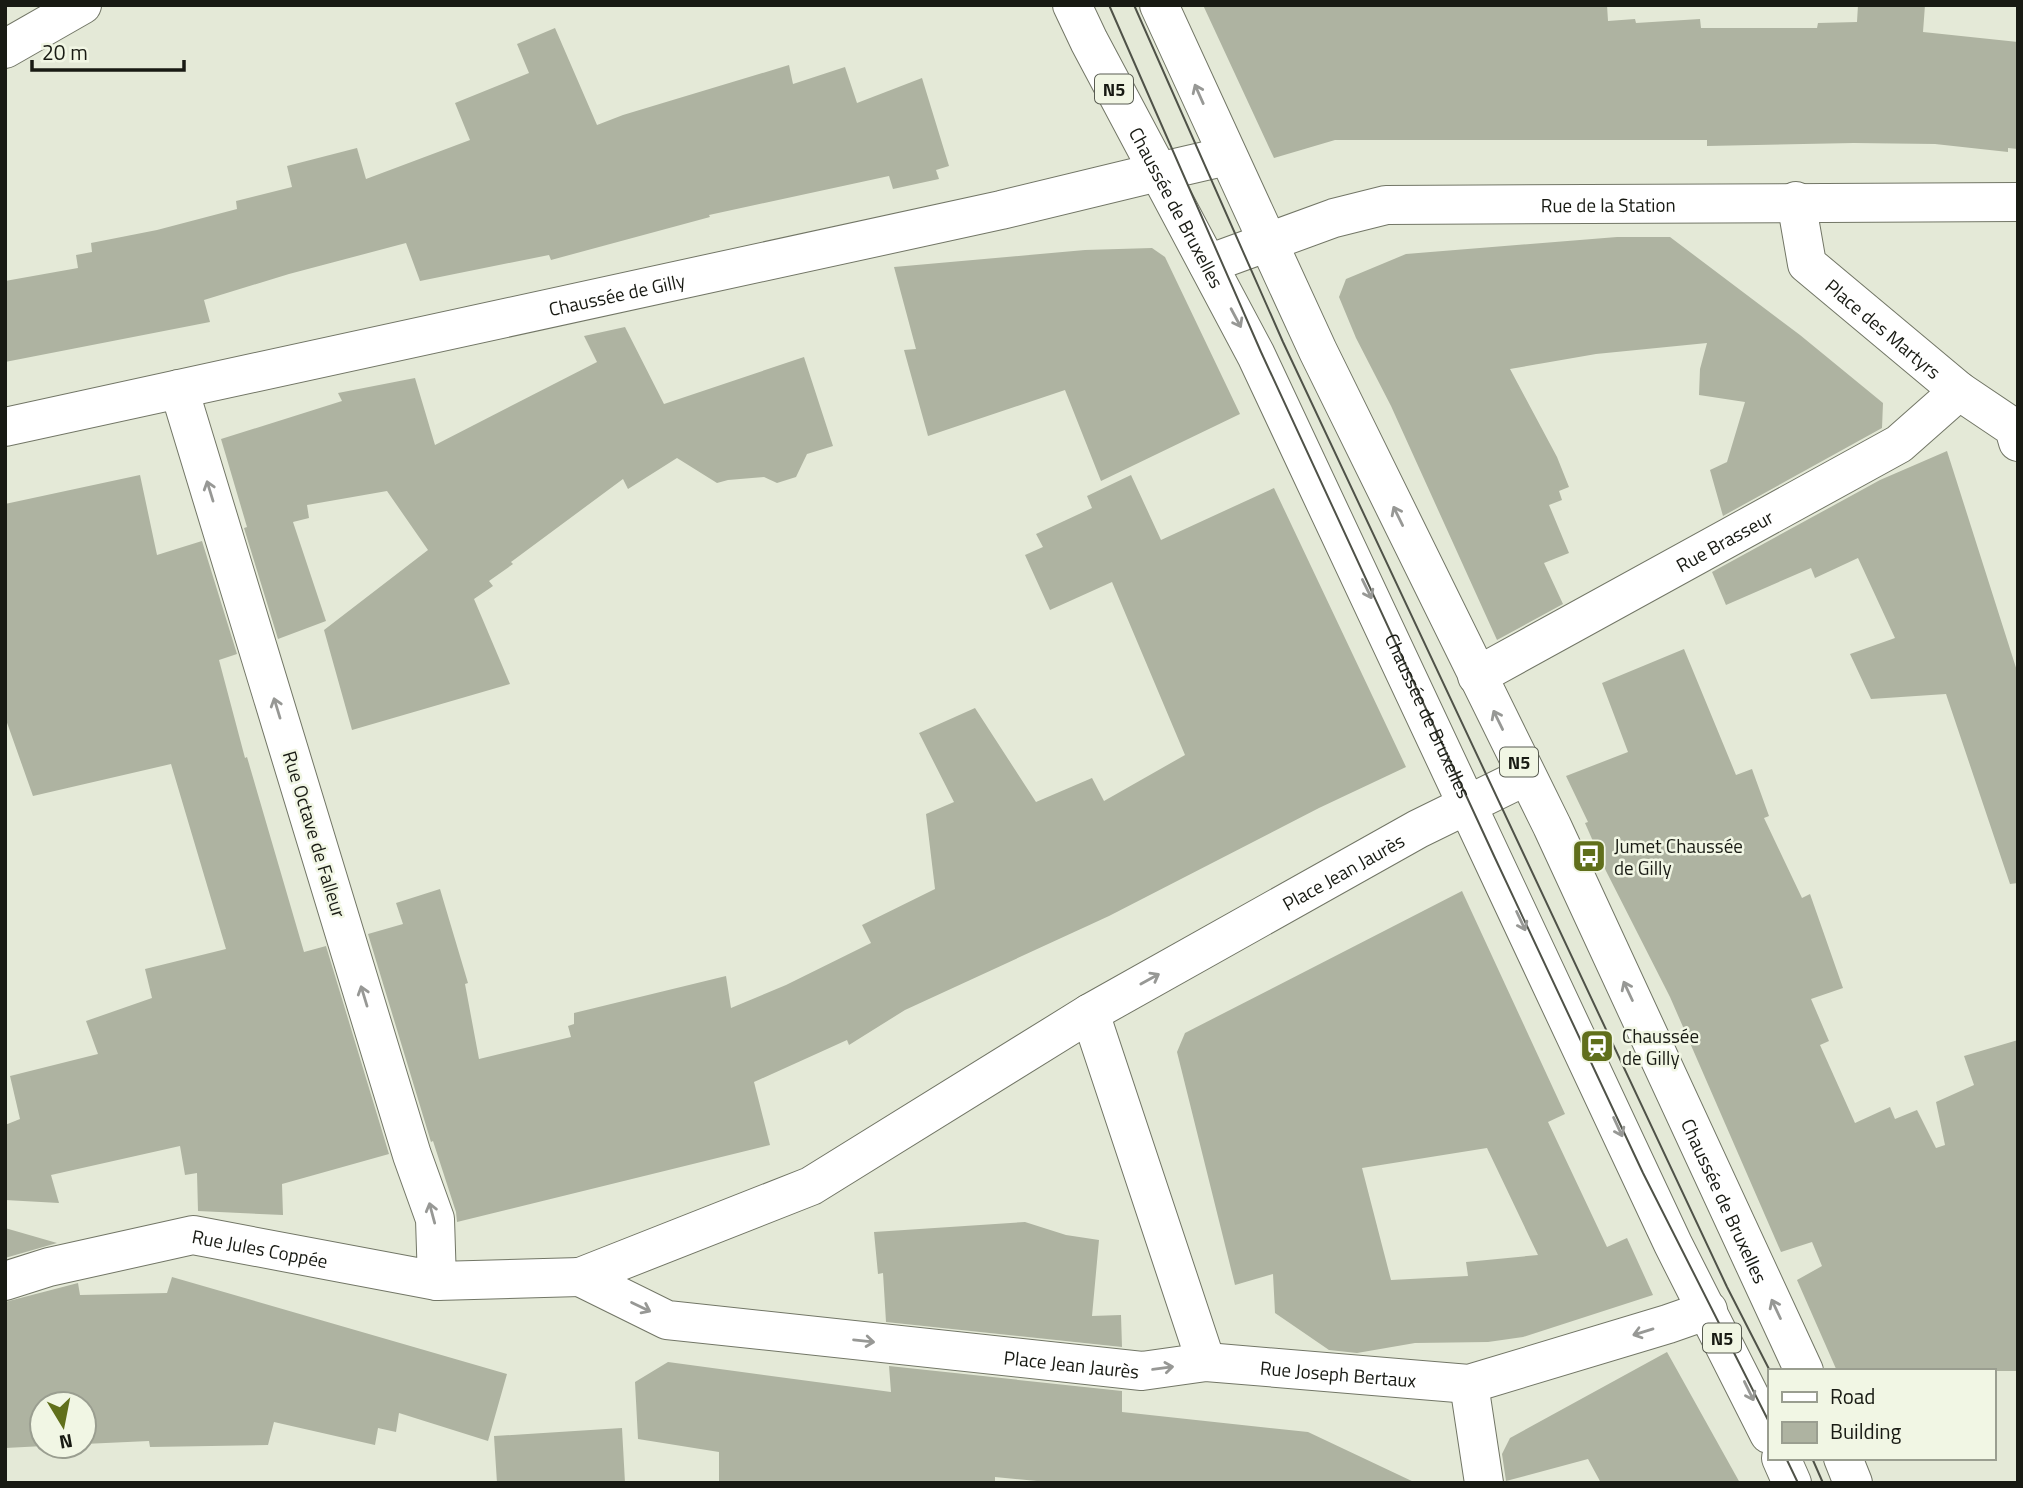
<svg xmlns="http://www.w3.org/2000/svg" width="2023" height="1488" font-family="'Titillium Web',sans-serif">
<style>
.building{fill:#aeb3a1;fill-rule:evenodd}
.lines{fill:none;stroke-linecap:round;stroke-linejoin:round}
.minor-casing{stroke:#727666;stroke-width:40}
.tertiary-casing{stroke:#727666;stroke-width:40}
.primary-casing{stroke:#727666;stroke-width:40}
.minor{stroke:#fff;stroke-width:38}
.tertiary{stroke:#fff;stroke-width:38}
.primary{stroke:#fff;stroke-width:38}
.tram{stroke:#4f5248;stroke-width:2}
.oneway{stroke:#979895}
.labels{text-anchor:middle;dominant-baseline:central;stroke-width:5;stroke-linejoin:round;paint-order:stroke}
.shield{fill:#f1f6e4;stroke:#595c52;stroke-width:2}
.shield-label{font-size:18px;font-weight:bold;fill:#181a13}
.street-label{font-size:19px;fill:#181a13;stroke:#f1f6e4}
.poi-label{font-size:19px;fill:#181a13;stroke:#f1f6e4;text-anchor:start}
</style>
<rect width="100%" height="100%" fill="#e4e9d7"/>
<path class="building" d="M1203,5H1607L1608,21L1635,19L1636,23L1700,19L1701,28H1817L1818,23L1857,22L1858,5H1925L1923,32L2018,42V149L2008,148V152L1935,144L1854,143L1707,146V140H1335L1274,158Z
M555,28L597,125L623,115L789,65L793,84L845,67L857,103L922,78L949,166L936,170L939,179L893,189L889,176L709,215L710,217L551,260L549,255L420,281L406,243L289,274L204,300L210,322L5,362V281L78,268L76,255L92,252L91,243L157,230L237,209L236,201L292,187L287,166L357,148L366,179L470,140L455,103L529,73L517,44Z
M1617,237H1670L1800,335L1883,403L1882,428L1723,516L1710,470L1727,462L1745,402L1699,395L1700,369L1707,343L1596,354L1510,369L1557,457L1569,487L1559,491L1562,500L1549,505L1569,553L1544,563L1563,604L1497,640L1391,406L1356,338L1339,297L1346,279L1406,254Z
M1152,248L1165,257L1240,414L1101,481L1065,390L928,436L904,350L916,349L894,267L1085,250Z
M625,327L664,404L804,357L833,446L807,454L796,477L777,483L764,477L728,480L717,483L677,458L628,489L623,479L511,562L513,564L489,581L493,586L474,599L510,684L352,730L324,630L428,550L387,491L307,505L309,518L293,522L326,621L278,639L244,528L247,527L221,439L342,401L338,393L415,378L435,445L597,362L584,336Z
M1947,451L2018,674V883L2010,884L1946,694L1871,699L1850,654L1895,638L1858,558L1815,578L1811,568L1726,605L1712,572L1880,480Z
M140,475L157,555L202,541L237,654L219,660L245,758L247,757L304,952L326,946L389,1154L282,1184L283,1215L198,1211L197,1173L185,1175L180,1146L51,1175L59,1203L5,1200V1125L20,1119L10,1076L98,1054L86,1021L152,998L145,969L226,949L171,764L33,796L5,717V504Z
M1131,475L1161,540L1274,488L1406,767L1319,808L1109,916L905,1010L849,1045L847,1040L754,1082L770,1145L457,1222L456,1212L433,1141L431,1142L368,934L403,924L396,903L440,889L468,983L465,984L479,1059L571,1037L568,1026L574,1024V1013L726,976L731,1008L786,985L871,943L862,925L935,889L926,814L954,802L919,733L975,708L1036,802L1092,778L1104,801L1185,755L1112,582L1050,610L1025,555L1043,547L1036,534L1092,508L1087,496Z
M1684,649L1736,775L1752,769L1769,816L1764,818L1802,898L1810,894L1843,988L1811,999L1829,1041L1820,1045L1855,1123L1890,1107L1895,1119L1917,1110L1936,1148L1945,1145L1936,1102L1974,1085L1964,1056L2018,1040V1371H1837L1797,1280L1822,1266L1812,1242L1781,1252L1670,997L1606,871L1585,823L1588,822L1566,776L1628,752L1602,683Z
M1462,891L1565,1114L1548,1122L1582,1194L1607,1247L1627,1238L1653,1295L1523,1337L1488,1342L1415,1343L1357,1353L1329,1350L1275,1313L1273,1274L1235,1285L1177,1052L1185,1033ZM1487,1148L1538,1255L1466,1262L1468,1276L1391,1280L1362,1168Z
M1025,1222L1066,1235L1099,1240L1092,1316L1121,1315L1122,1347L886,1322L883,1273L878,1274L874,1232Z
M5,1228L57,1243L5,1258Z
M172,1277L507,1374L488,1441L399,1413L396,1432L378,1428L375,1445L274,1422L268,1445L150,1447L149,1441L84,1444V1404H42V1446H44L5,1448V1302L78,1283L80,1295L167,1293Z
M1667,1352L1740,1483H1601L1588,1459L1506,1481L1502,1454L1510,1438Z
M668,1362L891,1392L889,1366L1122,1391V1412L1308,1432L1416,1483H1058L995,1477V1483H719V1452L638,1439L635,1382Z
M622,1428L625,1483H497L494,1436Z"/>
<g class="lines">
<g class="minor-casing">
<g id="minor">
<path d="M5,49L82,5"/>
<path d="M1158,172L1227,156"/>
<path id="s1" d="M1796,201L1807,264L1959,391L2014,428L2018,442"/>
<path id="s2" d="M1477,676L1899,444L1959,391"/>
<path id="s3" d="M580,1277L667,1320L1142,1371L1206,1362L1469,1384L1668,1324L1708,1310"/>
<path d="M580,1277L811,1186L1090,1013L1206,1362"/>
<path id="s4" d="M5,1281L49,1267L193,1235L437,1281L435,1219L412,1155L179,389"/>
<path d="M1469,1384L1484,1483"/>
</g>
</g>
<g class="tertiary-casing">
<g id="tertiary">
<path id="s5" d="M1208,264L1334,218L1386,205L2018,202"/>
<path id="s6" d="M5,427L1001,210L1158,172"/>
<path id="s7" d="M1090,1013L1418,829L1526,776"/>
<path d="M437,1281L580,1277"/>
</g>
</g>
<g class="primary-casing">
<g id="primary">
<path id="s8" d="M1072,5L1089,41L1256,355L1673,1244L1769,1434"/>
<path id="s9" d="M1159,5L1318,351L1552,826L1804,1371"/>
<path d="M1781,1458L1792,1483"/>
<path d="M1843,1458L1853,1483"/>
</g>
</g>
<use href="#minor" class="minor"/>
<use href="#tertiary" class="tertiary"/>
<use href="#primary" class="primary"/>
<g class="tram">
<path id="s10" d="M1109,5L1261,352L1495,858L1643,1173L1769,1422"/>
<path d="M1134,5L1283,342L1727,1287L1770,1371"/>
<path d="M1786,1458L1798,1483"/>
<path d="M1812,1458L1823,1483"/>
</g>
</g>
<defs><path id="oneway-shaft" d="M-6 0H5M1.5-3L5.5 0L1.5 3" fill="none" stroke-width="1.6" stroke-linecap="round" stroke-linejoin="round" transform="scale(1.75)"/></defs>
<g class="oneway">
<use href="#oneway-shaft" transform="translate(1199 94) rotate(-114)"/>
<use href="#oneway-shaft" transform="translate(1236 318) rotate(62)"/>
<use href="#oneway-shaft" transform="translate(210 491) rotate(-107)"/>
<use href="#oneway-shaft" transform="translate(1398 516) rotate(-116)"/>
<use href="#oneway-shaft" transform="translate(1367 589) rotate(64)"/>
<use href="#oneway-shaft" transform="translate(277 708) rotate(-107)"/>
<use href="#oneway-shaft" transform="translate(1498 720) rotate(-116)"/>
<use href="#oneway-shaft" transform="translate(1521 921) rotate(65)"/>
<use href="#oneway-shaft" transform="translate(1150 979) rotate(-29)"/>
<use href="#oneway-shaft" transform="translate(1628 991) rotate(-115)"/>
<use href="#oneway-shaft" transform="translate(364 996) rotate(-107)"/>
<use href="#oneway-shaft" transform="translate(1618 1127) rotate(65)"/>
<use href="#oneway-shaft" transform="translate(432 1213) rotate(-105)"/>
<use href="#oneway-shaft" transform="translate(641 1307) rotate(26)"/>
<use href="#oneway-shaft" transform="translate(1776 1309) rotate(-115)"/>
<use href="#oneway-shaft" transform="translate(1643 1332) rotate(163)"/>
<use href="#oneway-shaft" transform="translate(864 1341) rotate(6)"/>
<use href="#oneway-shaft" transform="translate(1163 1368) rotate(-8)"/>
<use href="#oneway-shaft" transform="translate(1749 1391) rotate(64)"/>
</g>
<defs>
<g id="bus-square" transform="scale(1.75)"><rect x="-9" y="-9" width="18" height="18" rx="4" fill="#606f1b" stroke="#f1f6e4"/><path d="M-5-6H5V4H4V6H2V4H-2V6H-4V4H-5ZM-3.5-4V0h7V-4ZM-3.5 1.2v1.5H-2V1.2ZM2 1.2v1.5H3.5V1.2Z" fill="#fff"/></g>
<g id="station-square" transform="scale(1.75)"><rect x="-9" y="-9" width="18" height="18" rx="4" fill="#606f1b" stroke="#f1f6e4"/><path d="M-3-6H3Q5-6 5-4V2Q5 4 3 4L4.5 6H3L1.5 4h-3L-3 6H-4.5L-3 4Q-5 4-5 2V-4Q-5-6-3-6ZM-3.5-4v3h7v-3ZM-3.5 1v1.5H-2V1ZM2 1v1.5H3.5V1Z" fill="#fff"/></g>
</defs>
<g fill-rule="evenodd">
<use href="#bus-square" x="1589" y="856"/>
<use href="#station-square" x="1597" y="1046"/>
</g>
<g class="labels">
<g class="shield">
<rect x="1095" y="74.5" width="38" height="29" rx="5"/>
<rect x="1500" y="747.5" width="38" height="29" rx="5"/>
<rect x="1703" y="1323.5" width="38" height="29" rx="5"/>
</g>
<g class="shield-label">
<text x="1114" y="89">N5</text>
<text x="1519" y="762">N5</text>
<text x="1722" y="1338">N5</text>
</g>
<g class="street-label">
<text stroke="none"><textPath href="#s5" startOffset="410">Rue de la Station</textPath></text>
<text stroke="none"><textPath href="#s8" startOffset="228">Chaussée de Bruxelles</textPath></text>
<text stroke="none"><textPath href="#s6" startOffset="626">Chaussée de Gilly</textPath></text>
<text stroke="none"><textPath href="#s1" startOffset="164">Place des Martyrs</textPath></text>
<text stroke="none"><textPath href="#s2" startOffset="282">Rue Brasseur</textPath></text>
<text stroke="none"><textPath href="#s10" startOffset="779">Chaussée de Bruxelles</textPath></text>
<text transform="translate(315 834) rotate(73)">Rue Octave de Falleur</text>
<text stroke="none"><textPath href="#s7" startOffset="290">Place Jean Jaurès</textPath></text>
<text stroke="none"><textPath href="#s9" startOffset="1323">Chaussée de Bruxelles</textPath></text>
<text stroke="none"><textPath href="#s4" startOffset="262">Rue Jules Coppée</textPath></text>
<text stroke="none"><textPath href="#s3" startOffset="504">Place Jean Jaurès</textPath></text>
<text stroke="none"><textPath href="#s3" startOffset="772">Rue Joseph Bertaux</textPath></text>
</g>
<g class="poi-label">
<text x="1614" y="845">Jumet Chaussée<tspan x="1614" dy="22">de Gilly</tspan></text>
<text x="1622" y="1035">Chaussée<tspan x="1622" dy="22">de Gilly</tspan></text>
</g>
</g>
<rect width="2023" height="1488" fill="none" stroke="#181a13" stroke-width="14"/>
<rect x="1768" y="1369" width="228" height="91" fill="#f1f6e4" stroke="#9a9e90" stroke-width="2"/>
<rect x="1782" y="1392" width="35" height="10" fill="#ffffff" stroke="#9a9e90" stroke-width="2"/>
<text x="1830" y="1404" font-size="21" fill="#181a13">Road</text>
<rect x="1782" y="1422" width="35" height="21" fill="#aeb3a1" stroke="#9a9e90" stroke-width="2"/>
<text x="1830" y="1439" font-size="21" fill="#181a13">Building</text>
<g transform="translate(63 1425) rotate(170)"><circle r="33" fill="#f1f6e4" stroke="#9a9e90" stroke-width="2"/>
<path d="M0-5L12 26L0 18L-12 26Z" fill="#606f1b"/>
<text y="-10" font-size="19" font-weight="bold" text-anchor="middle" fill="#181a13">N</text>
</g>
<path d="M32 60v10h152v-10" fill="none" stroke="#181a13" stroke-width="3.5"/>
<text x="42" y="60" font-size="21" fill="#181a13" stroke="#f1f6e4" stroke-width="5" paint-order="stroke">20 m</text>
</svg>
